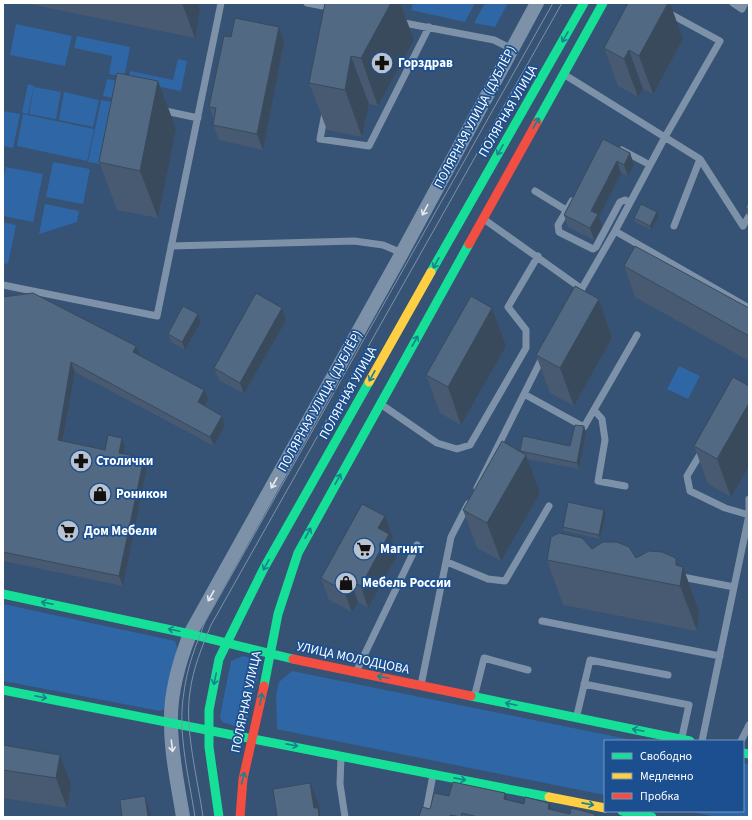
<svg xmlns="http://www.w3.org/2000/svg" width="752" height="820" font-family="'Source Sans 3',sans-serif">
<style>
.green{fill:#2f66a5}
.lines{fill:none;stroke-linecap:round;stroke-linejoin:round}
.lane{stroke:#7d92a8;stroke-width:7}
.street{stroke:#7d92a8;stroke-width:14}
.fast{stroke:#16e098;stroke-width:9}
.slow{stroke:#ffcf43;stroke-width:9}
.jam{stroke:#f24e42;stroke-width:9}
.tram{stroke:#7e92a7;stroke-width:1}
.wall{fill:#475a72}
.shaded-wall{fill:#394a5c}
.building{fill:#526984;stroke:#394a5c}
.oneway{stroke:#198292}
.oneway2{stroke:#e5e9ee}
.labels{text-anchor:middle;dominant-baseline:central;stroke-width:3.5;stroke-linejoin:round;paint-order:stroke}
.poi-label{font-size:13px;font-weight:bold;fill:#fff;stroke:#1b4f8f;text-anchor:start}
.street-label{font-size:13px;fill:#fff;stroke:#1b4f8f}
</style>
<rect width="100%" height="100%" fill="#365274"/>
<path class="green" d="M413,3H475L465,22L411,10Z
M485,3H508L495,27L474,23Z
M16,24L72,36L65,66L10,55Z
M77,36L130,47L124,77L109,74L112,56L74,48Z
M178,59L187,61L181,91L140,83L125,100L130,71L173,80Z
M107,79L123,82L120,99L103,96Z
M28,84L34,86L28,114L22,113Z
M34,87L61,92L56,119L29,114Z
M64,92L99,100L93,127L59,120Z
M101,100L120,103L107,165L88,162Z
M3,111L20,114L13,148L3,146Z
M23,114L94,129L87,161L17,146Z
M53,162L90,169L83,204L46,197Z
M6,167L43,174L33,222L3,216V181Z
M45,204L79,211L77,222L39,234Z
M3,222L16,225L8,264L3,263Z
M679,366L700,376L688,399L667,389Z
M3,604L175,641L178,650L164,709L160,711L3,681Z
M243,656L255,659L260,668L246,725L238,727L222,722L220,716L231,661Z
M292,671L637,741H605V795L281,730L277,729L276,695L279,682Z
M743,763L749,764V817H717L687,811H743Z"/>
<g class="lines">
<path class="lane" d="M307,3L334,8
M733,3L742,9L745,3
M399,22L494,40L512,49
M565,75L700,159L743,226L749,216
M161,110L198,118
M325,113L320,139L369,146L429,27
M622,150L650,165
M535,191L566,210
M572,201L558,225L559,232L593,249L596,247L620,202L625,200L630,202
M485,220L582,289
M674,226L700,159
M615,231L749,308
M171,246L354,241L383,245L402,253
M3,285L157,316L221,3
M577,297L615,231L665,137L720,41L650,3
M524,394L584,427L637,335
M382,405L437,443L457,449L470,445L526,348V330L508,307L538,256
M594,410L602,419L605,440L598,481L625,486
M702,451L687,476L690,491L725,508L749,515V499
M477,488L543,356
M447,562L488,579L505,581L549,506
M677,576L734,587
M542,621L720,656
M357,670L417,545
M584,684L689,705L682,737
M421,685L451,537L468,504
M475,694L484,658L528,670
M577,715L590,660L668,675
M702,741L749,515
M741,741L749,725
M341,757L340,784L345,817
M425,817L433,775"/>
<path class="street" d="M183,817C178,786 171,754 171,723C170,692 179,662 190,634L402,253L537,3"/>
<path class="fast" d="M537,122L603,3
M431,272L584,3
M3,594L190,634L293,659
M264,686L278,614L298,553L469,244
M3,690L549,797
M471,696L690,741
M743,753L749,754
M622,811L652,817
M219,817L209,747V710L219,659L264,568L369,382"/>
<path class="slow" d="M369,382L431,272
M549,797L605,808"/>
<path class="jam" d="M469,244L537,122
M293,659L471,696
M240,817L243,779L264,686"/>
<path class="tram" d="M195,817C189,777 177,733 184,692C187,667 196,645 205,622L553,3
M203,817C198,780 184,728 190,692C193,668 202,647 211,625L562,3"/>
</g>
<path class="wall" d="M24,3H198L200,9L195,38Z
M325,3H400L414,40L378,106L369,104L362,137L327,130L309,83Z
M279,27L284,42L263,150L219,140L213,125L214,120L209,107L231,37Z
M683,39L653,94L643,89L638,97L618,86L604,48Z
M158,81L176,129L158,218L117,210L99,162Z
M603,139L630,153L634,165L628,176L621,173L599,217L602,226L594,240L568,227L564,215Z
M749,201V219L745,208Z
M659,216L651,230L635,222L634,218Z
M624,266L749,308V361L635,297Z
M3,297L136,346L140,355L139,356L208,400L204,406L222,416L225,425L214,446L75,372L63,441L105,450L125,447L124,454L144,458L147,467L123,586L3,561Z
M599,299L612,338L574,406L550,393L536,355Z
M282,308L286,320L244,394L219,380L214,368Z
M492,308L506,346L461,425L440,413L426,375Z
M198,314L201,322L185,350L171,342L168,334Z
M733,377L731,497L708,484L694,446Z
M584,426L586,433L579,469L527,459L540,493L501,561L477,548L463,510L520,451L570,446Z
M606,514L600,539L564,531L563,527Z
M393,538L391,540L397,556L368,608L358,602L352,612L329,600L321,578Z
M592,549L636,558H676L678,566L683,567L699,612L697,631L563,605L547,560Z
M3,745L60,755L71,785L67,808L3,798Z
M449,796L508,800L524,804L549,803L552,810L570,814H595L596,817H419Z"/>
<path class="shaded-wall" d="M182,3H198L200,9L195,38Z
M391,3H400L414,40L378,106L361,58Z
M668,3H670L683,39L653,94L639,56Z
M279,27L284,42L263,150L257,134Z
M629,50L643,89L638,97L624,59Z
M351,56L369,104L362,137L345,90Z
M158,81L176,129L158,218L140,171Z
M630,153L634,165L628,176L624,165Z
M617,161L621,173L599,217L602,226L594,240L590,228L591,211Z
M657,212L659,216L651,230L650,226Z
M599,299L612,338L574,406L560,368Z
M282,308L286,320L244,394L240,383Z
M492,308L506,346L461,425L448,387Z
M198,314L201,322L185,350L182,342Z
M136,346L140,355L136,361L133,352Z
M71,362L75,372L61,450L58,440Z
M204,390L208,400L201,412L198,402Z
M749,403V466L731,497L717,459Z
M222,416L225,425L214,446L210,437Z
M584,426L586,433L579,469L577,463Z
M122,438L125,447L122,462L119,453Z
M526,455L540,493L501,561L487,523Z
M144,458L147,467L123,586L119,576Z
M604,510L606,514L600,539L599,535Z
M385,516L393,538L391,540L397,556L368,608L361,586L378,528Z
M676,558L682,575L683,567L699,612L697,631L680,586Z
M350,580L358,602L352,612L344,591Z
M60,755L71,785L67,808L56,778Z
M310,783L319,805L320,814L321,817H317L314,808Z
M505,793L514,817L504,799Z
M145,796L152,817H148Z
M549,803L555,817L548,809Z"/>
<path class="building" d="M325,3H391L361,58L351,56L345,90L309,83Z
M628,3H668L639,56L629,50L624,59L604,48Z
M235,18L279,27L257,134L213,125L216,108L209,107L224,36L231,37Z
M117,73L158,81L140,171L99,162Z
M603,139L630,153L624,165L617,161L591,211L598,214L590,228L564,215Z
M749,201V210L745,208Z
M641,204L657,212L650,226L634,218Z
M635,246L749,308V336L624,266Z
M575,286L599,299L560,368L536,355Z
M33,293L136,346L133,352L204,390L198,402L222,416L210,437L71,362L58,440L105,450L108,435L122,438L119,453L144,458L119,576L3,552V297Z
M256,293L282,308L240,383L214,368Z
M471,296L492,308L448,387L426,375Z
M183,306L198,314L182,342L168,334Z
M733,377L749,386V403L717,459L694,446Z
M575,425L584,426L577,463L520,451L523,436L570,446Z
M502,441L526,455L487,523L463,510Z
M568,502L604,510L599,535L563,527Z
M362,504L385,516L378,528L389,534L361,586L350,580L344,591L321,578Z
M559,533L582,538L592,549L603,542H617L629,547L636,558L649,551L662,552L676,558V565L683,567L680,586L547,560L551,537Z
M3,745L60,755L56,778L3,770Z
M453,782L505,793L504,799L524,804L525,797L549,803L548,809L570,814L571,808L595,814L594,817H478L462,813L461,817L450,815V817H419L422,807L430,809L434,793L449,796Z
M310,783L314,808H318L319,817H277L273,789Z
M145,796L148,817H122L120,800Z"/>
<defs><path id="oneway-shaft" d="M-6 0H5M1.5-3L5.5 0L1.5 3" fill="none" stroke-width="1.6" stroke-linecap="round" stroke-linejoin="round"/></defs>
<g class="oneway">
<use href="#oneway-shaft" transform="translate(565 37) rotate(120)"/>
<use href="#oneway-shaft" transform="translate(536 123) rotate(-61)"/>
<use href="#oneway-shaft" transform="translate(500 150) rotate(120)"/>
<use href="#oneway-shaft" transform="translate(436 263) rotate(119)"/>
<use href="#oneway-shaft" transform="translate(415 341) rotate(-61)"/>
<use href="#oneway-shaft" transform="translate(372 376) rotate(119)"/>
<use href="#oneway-shaft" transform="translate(338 479) rotate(-61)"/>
<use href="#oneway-shaft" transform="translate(308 533) rotate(-61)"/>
<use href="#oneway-shaft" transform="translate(266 565) rotate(119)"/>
<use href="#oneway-shaft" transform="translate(47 603) rotate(-168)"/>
<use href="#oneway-shaft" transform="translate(174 630) rotate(-168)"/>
<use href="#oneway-shaft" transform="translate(383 677) rotate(-168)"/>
<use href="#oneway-shaft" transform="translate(215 679) rotate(102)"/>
<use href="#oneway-shaft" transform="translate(41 697) rotate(11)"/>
<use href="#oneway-shaft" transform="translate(261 699) rotate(-79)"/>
<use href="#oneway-shaft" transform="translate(511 704) rotate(-168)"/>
<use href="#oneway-shaft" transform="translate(638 730) rotate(-168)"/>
<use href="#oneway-shaft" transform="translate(292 745) rotate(11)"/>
<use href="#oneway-shaft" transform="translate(243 778) rotate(-76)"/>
<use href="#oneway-shaft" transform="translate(460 779) rotate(11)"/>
<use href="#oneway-shaft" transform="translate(588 804) rotate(11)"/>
</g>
<g class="oneway2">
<use href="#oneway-shaft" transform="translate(425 210) rotate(118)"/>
<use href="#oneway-shaft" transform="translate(274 483) rotate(119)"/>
<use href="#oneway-shaft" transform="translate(211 596) rotate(119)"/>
<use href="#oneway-shaft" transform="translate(172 746) rotate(83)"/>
</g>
<defs>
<g id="pharmacy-disc" transform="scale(1.15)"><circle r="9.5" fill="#b9c2ce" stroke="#1b4f8f"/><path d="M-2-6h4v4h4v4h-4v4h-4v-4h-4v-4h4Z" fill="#111"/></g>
<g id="shop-disc" transform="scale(1.15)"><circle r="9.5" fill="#b9c2ce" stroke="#1b4f8f"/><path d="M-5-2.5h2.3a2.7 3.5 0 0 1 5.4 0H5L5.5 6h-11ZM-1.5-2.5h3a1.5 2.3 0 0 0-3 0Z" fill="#111"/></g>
<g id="supermarket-disc" transform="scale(1.15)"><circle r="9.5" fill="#b9c2ce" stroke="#1b4f8f"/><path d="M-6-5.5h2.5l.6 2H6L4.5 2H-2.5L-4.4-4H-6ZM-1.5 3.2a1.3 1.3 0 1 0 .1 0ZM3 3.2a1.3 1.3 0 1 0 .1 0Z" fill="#111"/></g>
</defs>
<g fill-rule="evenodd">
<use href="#pharmacy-disc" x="382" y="63"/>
<use href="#pharmacy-disc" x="81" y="461"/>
<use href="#shop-disc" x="100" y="494"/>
<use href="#supermarket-disc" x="68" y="531"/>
<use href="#supermarket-disc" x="364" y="549"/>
<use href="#shop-disc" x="346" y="583"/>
</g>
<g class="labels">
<g class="poi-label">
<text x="398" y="63">Горздрав</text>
<text x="96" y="461">Столички</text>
<text x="116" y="494">Роникон</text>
<text x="84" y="531">Дом Мебели</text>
<text x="380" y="549">Магнит</text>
<text x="362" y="583">Мебель России</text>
</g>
<g class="street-label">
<text transform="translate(508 111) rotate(-60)">ПОЛЯРНАЯ УЛИЦА</text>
<text transform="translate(475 117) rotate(-62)">ПОЛЯРНАЯ УЛИЦА (ДУБЛЁР)</text>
<text transform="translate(348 393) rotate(-61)">ПОЛЯРНАЯ УЛИЦА</text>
<text transform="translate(320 401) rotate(-61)">ПОЛЯРНАЯ УЛИЦА (ДУБЛЁР)</text>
<text transform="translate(353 658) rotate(12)">УЛИЦА МОЛОДЦОВА</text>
<text transform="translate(246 702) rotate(-78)">ПОЛЯРНАЯ УЛИЦА</text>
</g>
</g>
<rect width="752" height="820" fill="none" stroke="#ffffff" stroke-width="8"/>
<rect x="604" y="740" width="140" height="72" fill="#1b4f8f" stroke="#7695bc"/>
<rect x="612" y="753" width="20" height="6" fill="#16e098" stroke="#7695bc"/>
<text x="640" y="760" font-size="12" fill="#ffffff">Свободно</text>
<rect x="612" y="773" width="20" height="6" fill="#ffcf43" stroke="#7695bc"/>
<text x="640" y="780" font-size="12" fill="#ffffff">Медленно</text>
<rect x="612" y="793" width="20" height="6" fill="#f24e42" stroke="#7695bc"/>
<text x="640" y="800" font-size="12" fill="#ffffff">Пробка</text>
</svg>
